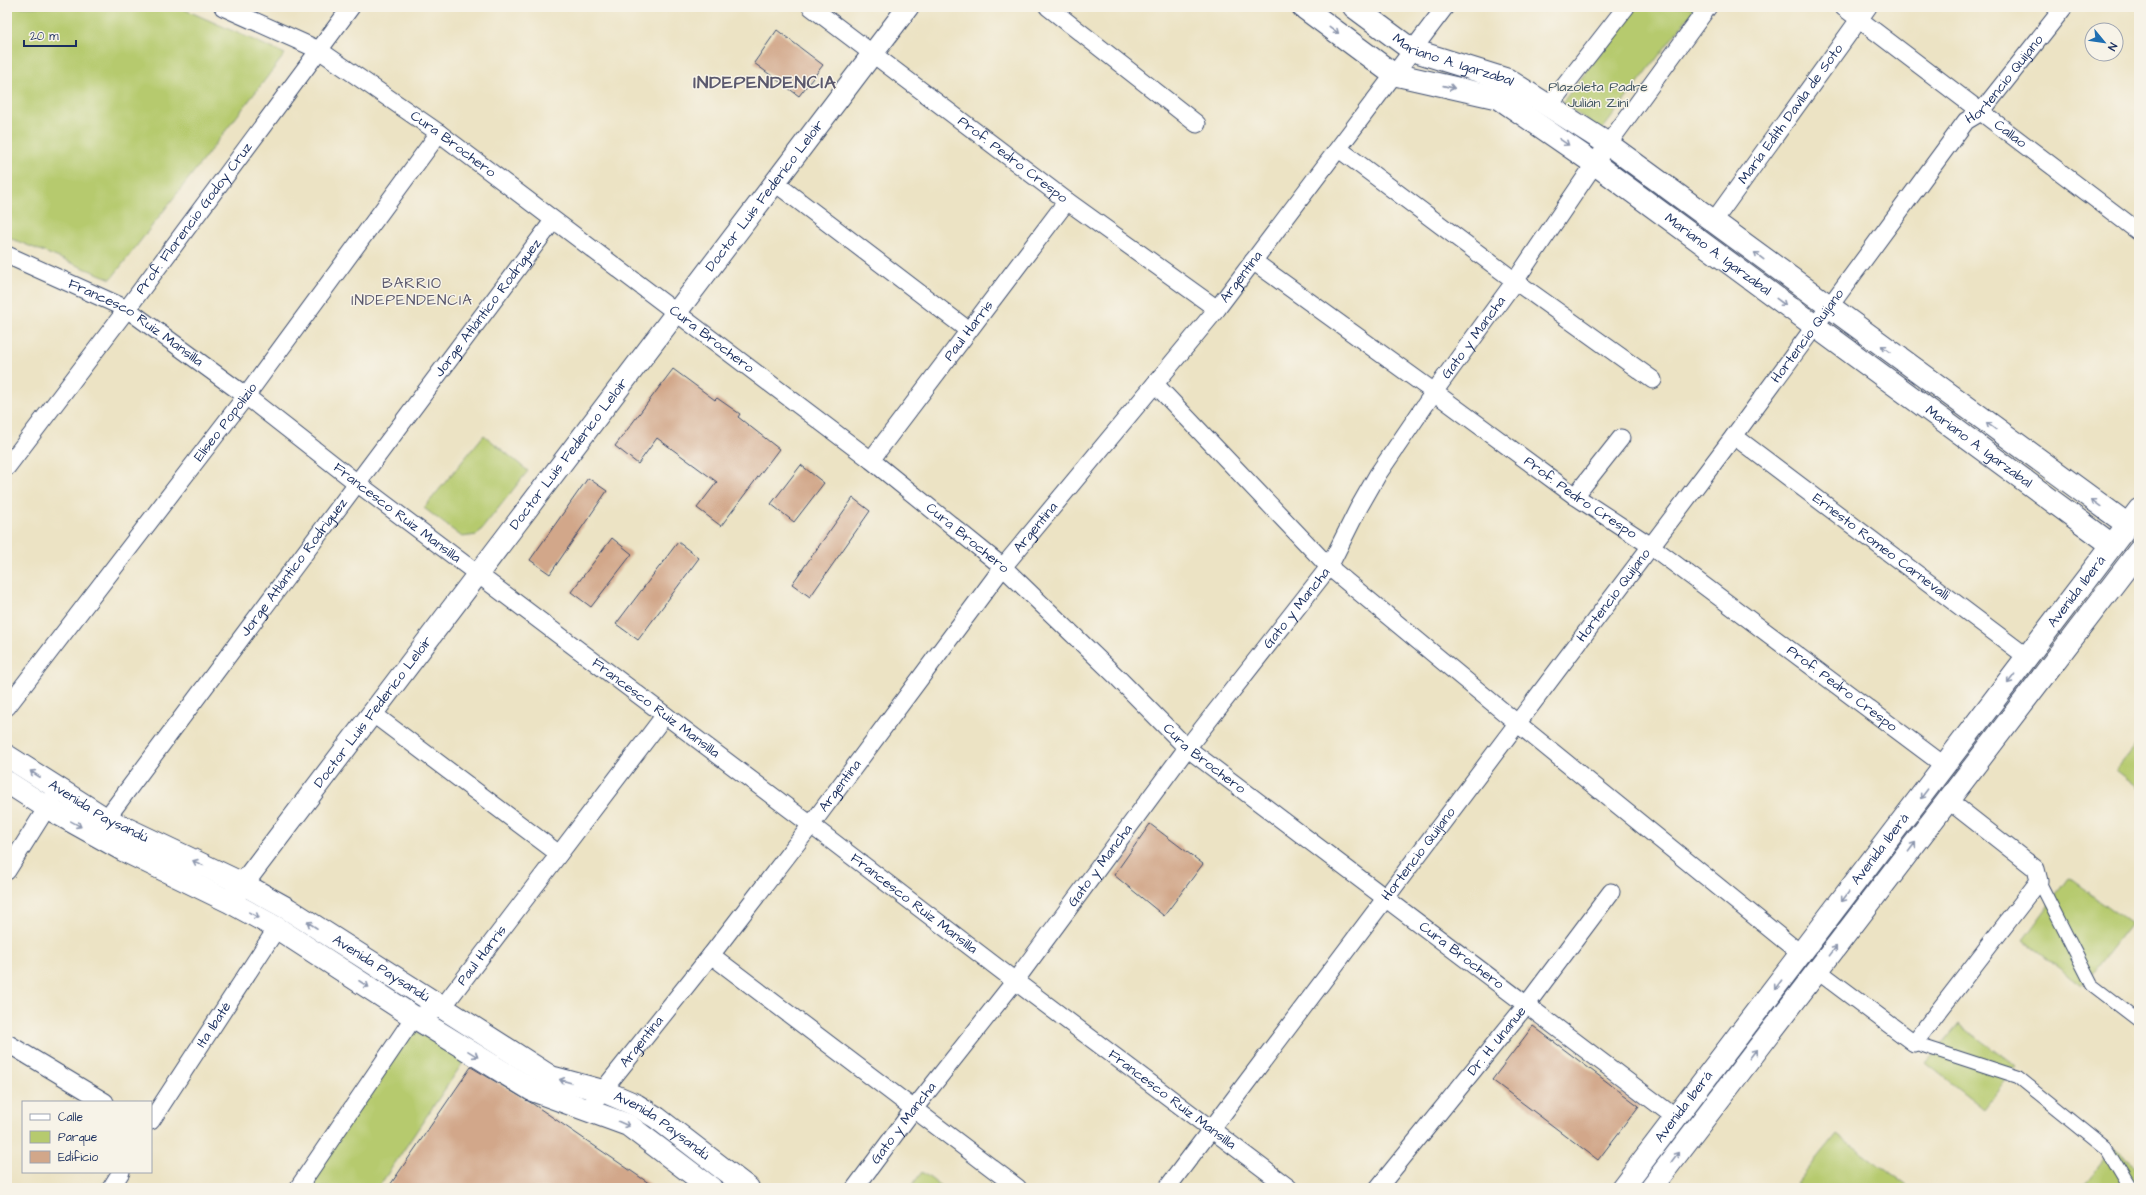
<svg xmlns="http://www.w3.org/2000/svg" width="2146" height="1195" font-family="'Architects Daughter',sans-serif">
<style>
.green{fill:#b6ca6e;stroke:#687c66}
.building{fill:#d2a78a}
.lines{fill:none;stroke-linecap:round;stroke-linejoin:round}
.pedestrian-casing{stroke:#3a4a6d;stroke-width:14}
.minor-casing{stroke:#3a4a6d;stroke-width:19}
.tertiary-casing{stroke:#3a4a6d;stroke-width:23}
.secondary-casing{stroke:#3a4a6d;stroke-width:24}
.pedestrian{stroke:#fff;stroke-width:12}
.minor{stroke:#fff;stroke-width:17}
.tertiary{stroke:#fff;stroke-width:21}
.secondary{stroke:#fff;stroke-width:22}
.oneway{stroke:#8d97ae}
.labels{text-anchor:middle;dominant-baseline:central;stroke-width:3;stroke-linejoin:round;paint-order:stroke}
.street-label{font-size:14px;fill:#1b2f5e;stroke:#f7f3e8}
.park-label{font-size:14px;fill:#425662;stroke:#f7f3e8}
.neighbourhood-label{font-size:15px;letter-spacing:1px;fill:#5b596d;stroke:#f7f3e8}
.district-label{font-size:18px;font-weight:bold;letter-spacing:1px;fill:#5b596d;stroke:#f7f3e8}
</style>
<rect width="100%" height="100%" fill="#f7f3e8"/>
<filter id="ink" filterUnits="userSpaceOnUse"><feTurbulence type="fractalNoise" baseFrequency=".025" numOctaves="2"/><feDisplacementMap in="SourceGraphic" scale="8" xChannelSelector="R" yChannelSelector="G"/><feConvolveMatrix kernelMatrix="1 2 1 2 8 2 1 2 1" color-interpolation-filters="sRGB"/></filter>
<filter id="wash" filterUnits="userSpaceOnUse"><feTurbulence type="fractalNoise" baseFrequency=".012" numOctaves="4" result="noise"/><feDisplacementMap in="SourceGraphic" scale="16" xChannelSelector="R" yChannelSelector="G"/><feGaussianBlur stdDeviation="0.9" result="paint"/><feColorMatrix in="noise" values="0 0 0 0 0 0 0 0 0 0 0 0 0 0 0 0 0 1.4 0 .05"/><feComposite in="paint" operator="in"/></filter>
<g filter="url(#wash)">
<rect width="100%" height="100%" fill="#ece3c4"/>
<path class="green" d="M7,7H179L285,54L111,279L7,237Z
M1636,7H1696L1602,130L1562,103Z
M484,435L528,471L477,535L462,537L424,508Z
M2139,741V788L2116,770Z
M2069,878L2131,923L2082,986L2023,940Z
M1959,1024L2016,1067L1984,1109L1926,1063Z
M413,1029L464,1061L378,1188H304Z
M1837,1134L1910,1188H1802L1796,1184Z
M2113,1149L2139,1168V1188H2081Z
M922,1172L943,1188H910Z"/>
<g id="blocks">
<path class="building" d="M777,30L823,65L799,96L754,63Z
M673,369L715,400L717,398L740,414L738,417L779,449L721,526L697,508L717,482L657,438L638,464L615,446Z
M801,465L824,483L794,522L771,504Z
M588,478L607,491L550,574L530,560Z
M853,498L870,511L810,597L792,584Z
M612,538L632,554L591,607L571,592Z
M678,542L699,558L638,640L616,624Z
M1150,824L1203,864L1164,916L1114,875Z
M1533,1026L1639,1106L1598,1160L1492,1080Z
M471,1067L533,1104L656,1188H388Z"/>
</g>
</g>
<g filter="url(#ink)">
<use href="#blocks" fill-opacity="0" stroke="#3a4a6d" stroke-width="1"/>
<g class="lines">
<g class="pedestrian-casing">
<path id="pedestrian" d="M2039,881L2092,985L2139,1021
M1914,1043L2018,1077L2106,1148L2130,1188"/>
</g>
<g class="minor-casing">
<g id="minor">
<path id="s1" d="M223,7L319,50L439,133L871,460L1003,567L1118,678L1187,748L1676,1118"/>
<path id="s2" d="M811,7L1067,201L1217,309"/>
<path d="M1048,7L1197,124"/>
<path id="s3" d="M1843,7L2139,232"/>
<path d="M1548,107L1626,7"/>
<path d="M1339,149L1515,281L1653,380"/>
<path d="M774,182L968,330"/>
<path id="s4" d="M1713,222L1868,7"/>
<path id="s5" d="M7,255L127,309L246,396L357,483L811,825L1015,981L1289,1188"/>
<path id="s6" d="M1253,261L1434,392L1575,496L1651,546L1945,766"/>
<path d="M1155,384L1329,567L1517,723L1801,954"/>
<path id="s7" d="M1734,436L2027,657"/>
<path id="s8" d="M871,460L1067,201"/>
<path id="s9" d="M7,467L127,309L351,7"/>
<path d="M1575,496L1621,438"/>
<path id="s10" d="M7,707L246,396L439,133"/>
<path d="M372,713L559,854"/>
<path id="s11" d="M106,819L553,221"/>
<path d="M7,871L53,798"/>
<path d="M711,955L1018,1188"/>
<path d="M1818,971L1914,1043L2039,881L2036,869L1948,800"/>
<path d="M7,1043L105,1102"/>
<path id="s12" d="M588,1109L711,955L811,825L1003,567L1217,309L1445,7"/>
<path id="s13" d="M151,1121L277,928"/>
<path d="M111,1188L121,1172"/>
<path id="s14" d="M298,1188L414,1017L442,1008L665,715"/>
<path id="s15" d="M855,1188L913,1110L1015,981L1187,748L1329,567L1358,509L1378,474L1434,392L1515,281L1608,144L1708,7"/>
<path id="s16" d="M1167,1188L1734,436L1966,121L1981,112L2064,7"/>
<path id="s17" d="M1378,1188L1527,1004L1611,892"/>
</g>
</g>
<g class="tertiary-casing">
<g id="tertiary">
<path id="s18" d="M233,897L908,7"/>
</g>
</g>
<g class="secondary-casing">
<g id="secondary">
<path id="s19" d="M1303,7L1393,74L1499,98L1595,164L2112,545"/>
<path id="s20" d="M1354,7L1412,50L1508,80L1608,144L2128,525"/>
<path id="s21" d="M7,756L106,819L243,884L288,909L551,1077L603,1091L636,1105L657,1118L748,1188"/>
<path d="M7,782L46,807L123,850L230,902L277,928L414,1017L532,1090L628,1125L711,1188"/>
<path id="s22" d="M1622,1188L2139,510"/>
<path d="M1651,1188L2139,551"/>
</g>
</g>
<use href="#pedestrian" class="pedestrian"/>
<use href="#minor" class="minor"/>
<use href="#tertiary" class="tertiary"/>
<use href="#secondary" class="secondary"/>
</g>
<defs><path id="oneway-shaft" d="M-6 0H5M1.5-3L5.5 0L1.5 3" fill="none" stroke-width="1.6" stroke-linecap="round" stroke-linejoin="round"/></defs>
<g class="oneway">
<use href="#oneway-shaft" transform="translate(1334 30) rotate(37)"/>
<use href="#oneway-shaft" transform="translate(1449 87) rotate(13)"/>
<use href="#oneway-shaft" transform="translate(1564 142) rotate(34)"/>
<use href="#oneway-shaft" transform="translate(1759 256) rotate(-143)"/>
<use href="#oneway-shaft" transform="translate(1781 302) rotate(37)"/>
<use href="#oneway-shaft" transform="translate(1886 349) rotate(-144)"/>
<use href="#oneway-shaft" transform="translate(1991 426) rotate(-144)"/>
<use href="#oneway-shaft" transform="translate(2096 503) rotate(-144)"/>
<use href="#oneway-shaft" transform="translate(2011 679) rotate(127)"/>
<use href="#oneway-shaft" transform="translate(35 774) rotate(-147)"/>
<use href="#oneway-shaft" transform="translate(1924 794) rotate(127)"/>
<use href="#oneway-shaft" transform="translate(76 824) rotate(29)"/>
<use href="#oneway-shaft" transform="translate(1912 847) rotate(-53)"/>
<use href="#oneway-shaft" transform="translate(198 863) rotate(-155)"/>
<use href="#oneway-shaft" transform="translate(1845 897) rotate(127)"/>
<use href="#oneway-shaft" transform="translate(254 915) rotate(29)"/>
<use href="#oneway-shaft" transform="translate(312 925) rotate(-147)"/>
<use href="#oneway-shaft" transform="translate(1833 951) rotate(-53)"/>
<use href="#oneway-shaft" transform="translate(364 984) rotate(33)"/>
<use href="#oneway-shaft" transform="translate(1778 985) rotate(127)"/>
<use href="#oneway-shaft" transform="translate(473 1054) rotate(32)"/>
<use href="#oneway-shaft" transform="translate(1753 1054) rotate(-52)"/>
<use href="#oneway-shaft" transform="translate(565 1081) rotate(-164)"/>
<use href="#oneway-shaft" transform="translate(624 1124) rotate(24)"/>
<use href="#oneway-shaft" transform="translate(1675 1157) rotate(-53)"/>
</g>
</g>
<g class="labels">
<g class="street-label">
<text stroke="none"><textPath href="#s20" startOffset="114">Mariano A. Igarzabal</textPath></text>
<text stroke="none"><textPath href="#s16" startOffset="1390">Hortencio Quijano</textPath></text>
<text stroke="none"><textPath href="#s4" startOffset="133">María Edith Davila de Soto</textPath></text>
<text stroke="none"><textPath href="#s3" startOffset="210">Callao</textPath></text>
<text stroke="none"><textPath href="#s1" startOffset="269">Cura Brochero</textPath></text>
<text stroke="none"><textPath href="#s2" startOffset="253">Prof. Pedro Crespo</textPath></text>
<text stroke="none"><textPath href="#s18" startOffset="880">Doctor Luis Federico Leloir</textPath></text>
<text stroke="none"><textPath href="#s9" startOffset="311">Prof. Florencio Godoy Cruz</textPath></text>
<text stroke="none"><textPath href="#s19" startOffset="490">Mariano A. Igarzabal</textPath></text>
<text stroke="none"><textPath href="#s12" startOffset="1058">Argentina</textPath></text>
<text stroke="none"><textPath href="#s11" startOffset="638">Jorge Atlántico Rodriguez</textPath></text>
<text stroke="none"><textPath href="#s5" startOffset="146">Francesco Ruiz Mansilla</textPath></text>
<text stroke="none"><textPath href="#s8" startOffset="162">Paul Harris</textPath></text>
<text stroke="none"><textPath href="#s16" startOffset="1066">Hortencio Quijano</textPath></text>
<text stroke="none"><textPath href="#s15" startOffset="1053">Gato y Mancha</textPath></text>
<text stroke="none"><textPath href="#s1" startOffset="593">Cura Brochero</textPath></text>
<text stroke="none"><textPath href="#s10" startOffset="359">Eliseo Popolizio</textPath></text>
<text stroke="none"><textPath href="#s19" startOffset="814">Mariano A. Igarzabal</textPath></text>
<text stroke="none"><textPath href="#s18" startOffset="556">Doctor Luis Federico Leloir</textPath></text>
<text stroke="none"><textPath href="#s6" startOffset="404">Prof. Pedro Crespo</textPath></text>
<text stroke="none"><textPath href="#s5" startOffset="470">Francesco Ruiz Mansilla</textPath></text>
<text stroke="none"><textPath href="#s12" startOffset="734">Argentina</textPath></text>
<text stroke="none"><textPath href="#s1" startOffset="917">Cura Brochero</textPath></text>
<text stroke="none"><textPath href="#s7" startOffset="184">Ernesto Romeo Carnevalli</textPath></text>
<text stroke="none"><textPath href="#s11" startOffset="314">Jorge Atlántico Rodriguez</textPath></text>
<text stroke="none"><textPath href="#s22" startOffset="750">Avenida Iberá</textPath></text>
<text stroke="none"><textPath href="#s16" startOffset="742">Hortencio Quijano</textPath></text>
<text stroke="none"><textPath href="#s15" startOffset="729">Gato y Mancha</textPath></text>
<text stroke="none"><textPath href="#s6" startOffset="728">Prof. Pedro Crespo</textPath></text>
<text stroke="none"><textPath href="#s5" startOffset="794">Francesco Ruiz Mansilla</textPath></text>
<text stroke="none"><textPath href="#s18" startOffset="232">Doctor Luis Federico Leloir</textPath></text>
<text stroke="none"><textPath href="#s1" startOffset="1241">Cura Brochero</textPath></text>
<text stroke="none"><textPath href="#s12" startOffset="410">Argentina</textPath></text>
<text stroke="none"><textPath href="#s21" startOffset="107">Avenida Paysandú</textPath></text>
<text stroke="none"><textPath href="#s22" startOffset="426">Avenida Iberá</textPath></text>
<text stroke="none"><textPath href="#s16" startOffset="418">Hortencio Quijano</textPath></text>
<text stroke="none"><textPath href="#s15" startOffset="405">Gato y Mancha</textPath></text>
<text stroke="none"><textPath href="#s5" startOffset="1118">Francesco Ruiz Mansilla</textPath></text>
<text stroke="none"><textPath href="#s1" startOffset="1565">Cura Brochero</textPath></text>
<text stroke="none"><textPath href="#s14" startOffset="302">Paul Harris</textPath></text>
<text stroke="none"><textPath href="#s21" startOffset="431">Avenida Paysandú</textPath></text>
<text stroke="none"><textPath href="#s13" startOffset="115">Ita Ibaté</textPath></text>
<text stroke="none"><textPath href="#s17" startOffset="189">Dr. H. Unanue</textPath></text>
<text stroke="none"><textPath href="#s12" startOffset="86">Argentina</textPath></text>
<text stroke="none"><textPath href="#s5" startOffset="1442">Francesco Ruiz Mansilla</textPath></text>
<text stroke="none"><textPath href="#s22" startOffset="102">Avenida Iberá</textPath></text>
<text stroke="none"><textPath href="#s15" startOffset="81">Gato y Mancha</textPath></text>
<text stroke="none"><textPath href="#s21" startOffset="755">Avenida Paysandú</textPath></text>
</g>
<g class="park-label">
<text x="1598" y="87">Plazoleta Padre<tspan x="1598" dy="16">Julián Zini</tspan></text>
</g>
<g class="neighbourhood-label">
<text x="412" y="283">BARRIO<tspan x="412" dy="17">INDEPENDENCIA</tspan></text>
</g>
<g class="district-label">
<text x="765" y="82">INDEPENDENCIA</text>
</g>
</g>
<rect width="2146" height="1195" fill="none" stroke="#f7f3e8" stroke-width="24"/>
<rect x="22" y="1101" width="130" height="72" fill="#f7f3e8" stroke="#9fa5b1"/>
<rect x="30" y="1114" width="20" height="6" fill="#ffffff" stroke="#9fa5b1"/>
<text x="58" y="1121" font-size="12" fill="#1b2f5e">Calle</text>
<rect x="30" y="1131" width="20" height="12" fill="#b6ca6e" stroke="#9fa5b1"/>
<text x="58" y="1141" font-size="12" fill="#1b2f5e">Parque</text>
<rect x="30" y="1151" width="20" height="12" fill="#d2a78a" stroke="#9fa5b1"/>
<text x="58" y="1161" font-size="12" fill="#1b2f5e">Edificio</text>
<g transform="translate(2104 42) rotate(119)"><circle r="19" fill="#f7f3e8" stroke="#9fa5b1"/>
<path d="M0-3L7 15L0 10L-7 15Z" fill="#1f6fb2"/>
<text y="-6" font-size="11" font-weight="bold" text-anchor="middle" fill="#1b2f5e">N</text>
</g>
<path d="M24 40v6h52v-6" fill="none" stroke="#1b2f5e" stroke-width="2"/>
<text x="30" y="40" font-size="12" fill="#1b2f5e" stroke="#f7f3e8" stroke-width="3" paint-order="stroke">20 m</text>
</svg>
